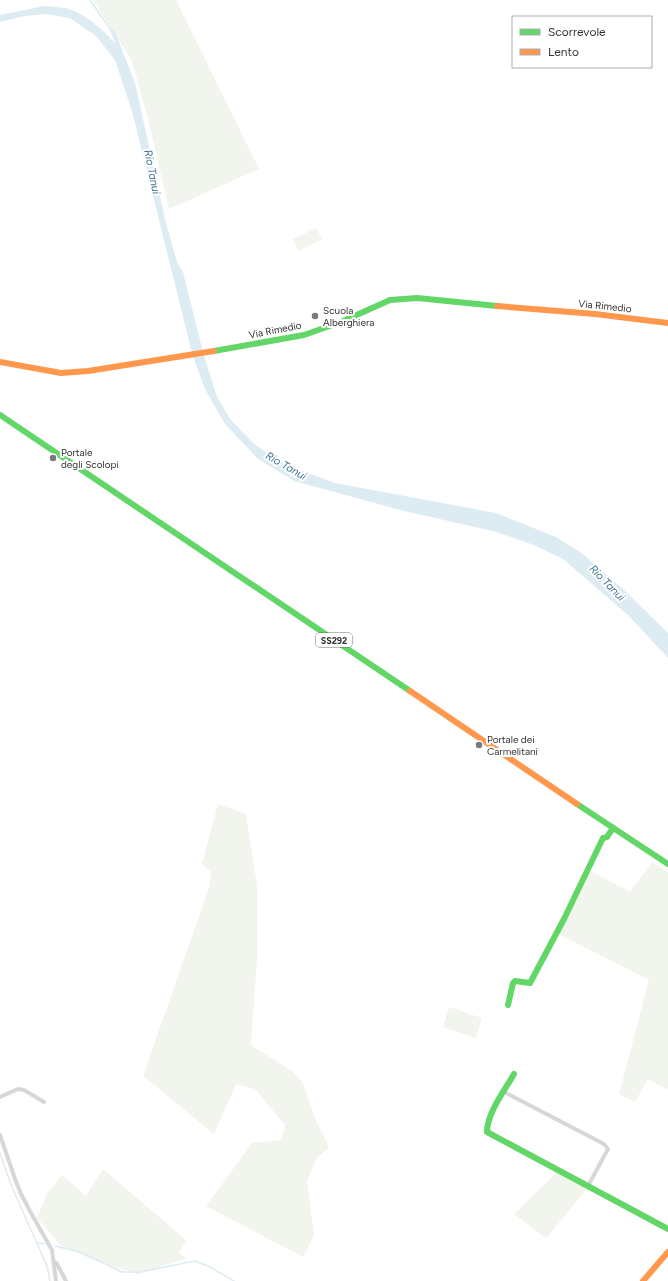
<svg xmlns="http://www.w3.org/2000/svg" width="668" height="1281" font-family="Figtree,sans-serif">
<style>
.green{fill:#f1f5ed}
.water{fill:#ddebf3}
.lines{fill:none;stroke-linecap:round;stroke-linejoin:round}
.stream{stroke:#ddebf3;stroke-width:1.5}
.street{stroke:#d7d7d7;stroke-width:4}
.fast{stroke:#63d668;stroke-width:6}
.slow{stroke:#ff974d;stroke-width:6}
.poi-dot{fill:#7a7a7a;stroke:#fff;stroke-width:1.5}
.labels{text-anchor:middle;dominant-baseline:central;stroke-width:4;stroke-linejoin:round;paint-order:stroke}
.shield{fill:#fff;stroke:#707070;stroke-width:1}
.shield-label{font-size:9px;font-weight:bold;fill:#333}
.street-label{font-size:10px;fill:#333;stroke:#fff}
.poi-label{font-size:10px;fill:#333;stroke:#fff;text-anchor:start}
.water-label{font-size:11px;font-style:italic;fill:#3f7597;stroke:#fff}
</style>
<rect width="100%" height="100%" fill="#fff"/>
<path class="green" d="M93,0H176L259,169L169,209L148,119L132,61Z
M316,228L322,239L299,251L293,239Z
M218,804L246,814L257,886V958L251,1045L292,1071L303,1083L316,1121L329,1147L316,1159L307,1181L314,1235L303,1257L206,1206L252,1143L281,1140L285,1125L255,1089L236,1084L214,1134L143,1076L209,888L211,872L201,863L203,860Z
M652,862L668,872V1090L648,1079L635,1102L619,1094L649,980L559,934L591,871L630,892Z
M449,1007L482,1018L476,1038L443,1027Z
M103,1169L186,1240L179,1253L187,1258L138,1274L96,1261L60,1245L37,1218L47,1194L62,1175L86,1196Z
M557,1172L588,1188L546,1238L514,1214Z"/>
<path class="water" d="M44,6C51,7 59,7 66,8C86,14 101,28 115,43L110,30L114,29L135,83L165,219L177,262L183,272L204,356L217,397L230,419L254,444L284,464L335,483L496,513L556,537L583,554L626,592L668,633V658L628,615L563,559L534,545L493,531L404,511L294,481L258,459L225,424L205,389L193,357L132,111L115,60L96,36L70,18L46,14L25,16L0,22V15Z"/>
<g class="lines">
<path class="stream" d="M90,0L111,30
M0,1153L11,1185L47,1266L50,1281
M38,1243L45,1244
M55,1246L80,1252L122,1272H140L195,1261L208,1266L234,1281"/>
<path class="street" d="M504,1092L604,1144L608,1149L588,1186
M0,1097L18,1089L24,1090L44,1102
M0,1135L15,1179L21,1194L31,1213L52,1250L56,1281
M54,1261L57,1264L66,1281"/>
<path class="fast" d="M214,351L304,335L341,322L390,300L417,298L497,306
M0,415L410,691
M577,804L668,864
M508,1005L513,983L515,981L530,983L564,919L603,838L607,837L613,828
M514,1074C505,1090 487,1113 487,1132L668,1229"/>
<path class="slow" d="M497,306L595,314L668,323
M0,362L61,373L88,371L214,351
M410,691L577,804
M643,1281L668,1252"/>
</g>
<g class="poi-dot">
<circle cx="315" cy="316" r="4"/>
<circle cx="53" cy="458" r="4"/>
<circle cx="479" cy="745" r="4"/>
</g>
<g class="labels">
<rect class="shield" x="316" y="633" width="36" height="14" rx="3"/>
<g class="shield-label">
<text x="334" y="640">SS292</text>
</g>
<g class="street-label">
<text transform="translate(605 306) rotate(6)">Via Rimedio</text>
<text transform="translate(275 330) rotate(-11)">Via Rimedio</text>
</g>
<g class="poi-label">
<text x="323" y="310">Scuola<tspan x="323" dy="12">Alberghiera</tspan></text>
<text x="61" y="452">Portale<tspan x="61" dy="12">degli Scolopi</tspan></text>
<text x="487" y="739">Portale dei<tspan x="487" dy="12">Carmelitani</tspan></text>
</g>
<g class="water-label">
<text transform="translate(152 172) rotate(79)">Rio Tanui</text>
<text transform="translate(286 466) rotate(30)">Rio Tanui</text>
<text transform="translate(607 583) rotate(46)">Rio Tanui</text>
</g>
</g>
<rect x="512" y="16" width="140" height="52" fill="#ffffff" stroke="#adadad"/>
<rect x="520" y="29" width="20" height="6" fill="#63d668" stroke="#adadad"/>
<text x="548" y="36" font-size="12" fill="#333333">Scorrevole</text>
<rect x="520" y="49" width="20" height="6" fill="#ff974d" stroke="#adadad"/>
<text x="548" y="56" font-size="12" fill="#333333">Lento</text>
</svg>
